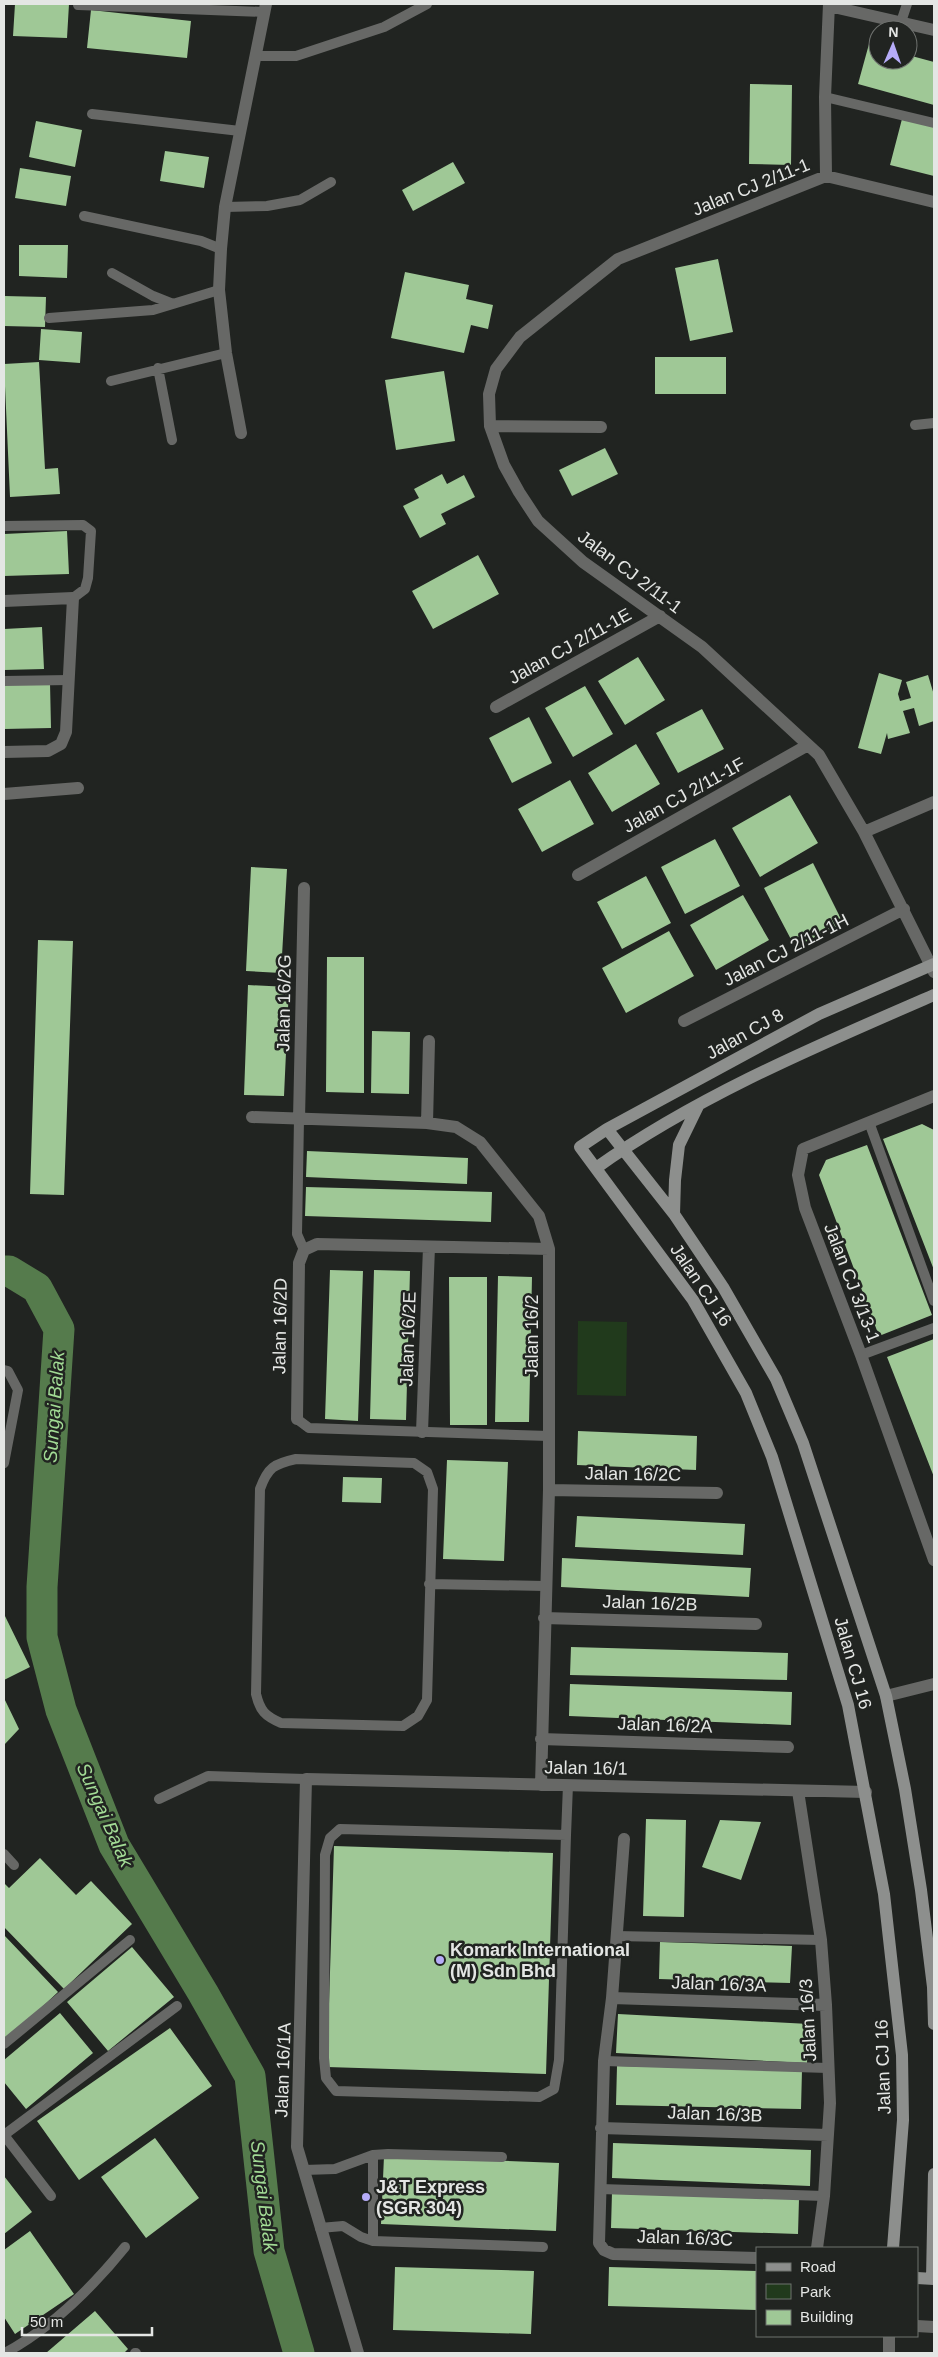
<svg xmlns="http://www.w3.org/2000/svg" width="938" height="2357" font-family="Arial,sans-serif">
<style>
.park{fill:#213a1c}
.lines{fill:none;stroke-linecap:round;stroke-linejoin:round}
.river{stroke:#557b4c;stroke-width:31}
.building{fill:#9fc896}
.lane{stroke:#676866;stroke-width:10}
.street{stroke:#676866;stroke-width:12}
.secondary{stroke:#8d8f8d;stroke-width:12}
.poi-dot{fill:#b6acf8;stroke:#212421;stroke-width:2}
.labels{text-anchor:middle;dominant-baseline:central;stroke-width:5;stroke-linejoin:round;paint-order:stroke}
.street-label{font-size:18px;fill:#e4e6e4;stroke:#212421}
.poi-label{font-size:18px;font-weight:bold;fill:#e4e6e4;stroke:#212421;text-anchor:start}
.water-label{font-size:19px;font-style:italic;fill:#a2db95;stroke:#212421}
</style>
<rect width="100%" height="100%" fill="#212421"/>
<path class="park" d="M578,1321L627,1322L626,1396L577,1395Z"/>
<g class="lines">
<path class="river" d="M4,1271H9L37,1288L59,1329L42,1587V1637L61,1710L114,1845L203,1993L250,2076L269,2251L299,2353"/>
</g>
<path class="building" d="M15,4H69L67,38L13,36Z
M91,10L191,21L187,58L87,48Z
M869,44L878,47V60H908V55L934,62V105L858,84Z
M750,84L792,85L791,165L749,164Z
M902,119L934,127V176L890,165Z
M36,121L82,130L75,167L29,157Z
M165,151L209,157L204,188L160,181Z
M453,162L465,183L413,211L402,190Z
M20,168L71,176L66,206L15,198Z
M19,245H68L67,278L19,276Z
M718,259L733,332L690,341L675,268Z
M405,272L469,285L466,299L493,305L488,329L471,325L464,353L391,338Z
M4,296L46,297L45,327L4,326Z
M41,329L82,332L80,363L39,360Z
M655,357H726V394H655Z
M39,362L45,469L58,468L60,494L10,497L4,364Z
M444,371L455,441L396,450L385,380Z
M605,448L618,474L572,496L559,470Z
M442,474L447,484L464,475L475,497L441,514L446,524L420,538L403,506L419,498L414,489Z
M67,531L69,574L4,576V534Z
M478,555L499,594L433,629L412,591Z
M42,627L44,669L4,670V629Z
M638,657L665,700L625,725L598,681Z
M879,673L902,680L898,694L900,701L911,698L906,682L928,675L934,695V721L919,726L914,708L903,711L910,733L888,739L887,733L881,754L858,748Z
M50,683L51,728L4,729V684Z
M585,686L613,734L573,757L545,708Z
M702,709L724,749L678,773L656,733Z
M529,717L552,763L512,783L489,738Z
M636,744L660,784L612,812L588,773Z
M570,780L594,824L542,852L518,809Z
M790,795L818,843L760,877L732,828Z
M715,839L740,886L685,914L661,867Z
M813,863L843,923L795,947L764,888Z
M251,867L287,869L281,973L246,971Z
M646,876L671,923L622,949L597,902Z
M743,895L769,940L716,970L690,925Z
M669,931L694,976L626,1013L602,968Z
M38,940L73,941L64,1195L30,1194Z
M327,957H364V1093L326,1092Z
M248,985L289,987L284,1096L244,1095Z
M372,1031L410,1032L409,1094L371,1093Z
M922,1124L934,1130V1270L883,1139Z
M867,1145L932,1315L879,1336L819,1175L826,1160Z
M307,1151L468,1158L467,1184L306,1177Z
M306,1187L492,1192L491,1222L305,1216Z
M330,1270L363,1271L358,1421L325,1419Z
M374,1270L410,1271L406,1420L370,1419Z
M498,1276L532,1277L529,1422H495Z
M449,1277H487V1425H450Z
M934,1339V1477L887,1357Z
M578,1431L697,1436L696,1470L577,1465Z
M447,1460L508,1462L504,1561L443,1559Z
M343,1477L382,1478L381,1503L342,1502Z
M577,1516L745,1524L743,1555L575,1547Z
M562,1558L751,1568L749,1597L561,1587Z
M4,1614L30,1667L4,1680Z
M571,1647L788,1653L787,1680L570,1675Z
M570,1684L792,1692L791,1725L569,1716Z
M4,1698L19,1729L4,1745Z
M646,1819L686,1820L684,1917L643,1916Z
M720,1820L761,1822L741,1880L702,1867Z
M334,1846L553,1853L546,2074L327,2067Z
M40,1858L76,1895L91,1881L132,1924L64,1989L4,1927V1883L9,1888Z
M4,1935L58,1992L4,2043Z
M660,1942L792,1946L790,1983L659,1979Z
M132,1947L174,1997L108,2051L67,2002Z
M60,2013L93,2053L26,2109L4,2082V2060Z
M618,2014L809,2024L807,2063L616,2053Z
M170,2028L212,2086L79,2180L37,2121Z
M617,2066L802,2070L801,2109L616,2105Z
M155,2138L199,2198L146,2238L101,2177Z
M613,2143L811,2150L810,2186L612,2178Z
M384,2156L559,2163L556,2231L381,2224Z
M4,2176L32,2212L4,2234Z
M612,2192L799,2199L798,2234L611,2228Z
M30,2231L74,2294L15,2334L4,2317V2250Z
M395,2267L534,2271L531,2334L393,2330Z
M609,2267L757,2271V2310L608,2306Z
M95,2311L128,2349L124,2353H46Z"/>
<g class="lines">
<path class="lane" d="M78,5L265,12
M901,22L907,4
M255,56H296L384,27L427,4
M825,97L934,123
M92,114L240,131
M225,207L267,206L300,200L331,182
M84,216L201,241L221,249
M112,273L153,296L173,304
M49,318L153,310L219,290
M158,368L172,440
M111,381L226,353
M915,425L934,423
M4,526L83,525L91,531L88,578L85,589L73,598
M4,681L69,680
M299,1119L297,1234L304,1250
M869,1122L934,1301
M861,1355L934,1328
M4,1370L8,1371L18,1390L4,1463
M297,1419L309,1428L549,1436
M296,1459L414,1463L427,1472L433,1489L427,1700L418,1716L403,1726L281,1723C265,1716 260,1711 256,1694L260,1489C268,1467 274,1464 296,1459Z
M429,1584L545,1586
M159,1799L208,1776L306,1779
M566,1835L559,2060L554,2089L539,2097L336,2091L326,2078L324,2058L325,1855L330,1838L340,1829L566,1835L568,1785
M4,1854L14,1865
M616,1936L821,1940
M4,2044L130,1940
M604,2061L828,2068
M4,2135L177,2006
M4,2135L51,2196
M373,2155V2241
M304,2170L335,2169L373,2155L388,2154L502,2157
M600,2189L824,2196
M320,2228L343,2226L361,2237L373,2241L543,2247
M5,2353C53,2327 91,2289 125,2247
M135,2353H136"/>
<path class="street" d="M829,6L934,30
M826,176L825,97L829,4
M934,202L826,176L618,259L520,337L496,369L489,394L490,426L504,465L519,492L538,521L583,562L702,647L819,755L864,832L934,972
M490,426L601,427
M241,433L226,353L219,290L221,249L225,207L266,4
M4,601L73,598L66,732L61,744L48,751L4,752
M496,707L660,616
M4,794L78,788
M864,832L934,802
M578,875L808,745
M684,1021L904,909
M934,1096L803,1149L798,1175L805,1208L861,1355L934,1560
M252,1117L427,1123L456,1127L480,1142L539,1216L549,1249V1490L541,1785
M299,1119L304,888
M427,1123L429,1041
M297,1419L299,1263L304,1250L317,1244L549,1249
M422,1432L429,1247
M549,1490L717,1493
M544,1618L756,1624
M886,1696L934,1684
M541,1739L788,1747
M798,1791L821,1940L826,2005L830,2103L824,2196L817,2248
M624,1839L612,1998L604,2061L599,2243L604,2250L613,2254L757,2258
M612,1998L826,2005
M601,2128L828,2135
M917,2326L934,2327
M358,2353L297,2147L306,1779L866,1792
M889,2353V2336"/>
<path class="secondary" d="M607,1129L674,1214L723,1287L776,1379L803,1443L886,1696L905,1789L921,1890L933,1987L934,2024
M596,1168C699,1095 819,1045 934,995
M674,1214L675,1180L679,1145L698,1106
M893,2248L903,2120L902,2055L884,1894L848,1705L772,1457L746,1393L693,1300L580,1147L607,1129L819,1014L934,964
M917,2278L934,2279
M932,2279L934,2174"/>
</g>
<g class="poi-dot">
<circle cx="440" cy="1960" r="5"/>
<circle cx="366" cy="2197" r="5"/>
</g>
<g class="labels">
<g class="street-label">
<text transform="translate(751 187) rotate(-22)">Jalan CJ 2/11-1</text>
<text transform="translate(630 572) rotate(37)">Jalan CJ 2/11-1</text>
<text transform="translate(570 646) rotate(-29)">Jalan CJ 2/11-1E</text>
<text transform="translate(684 795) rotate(-29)">Jalan CJ 2/11-1F</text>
<text transform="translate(786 950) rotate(-27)">Jalan CJ 2/11-1H</text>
<text transform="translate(284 1003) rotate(-89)">Jalan 16/2G</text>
<text transform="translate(745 1034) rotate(-29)">Jalan CJ 8</text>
<text transform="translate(852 1283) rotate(69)">Jalan CJ 3/13-1</text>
<text transform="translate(701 1285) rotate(56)">Jalan CJ 16</text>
<text transform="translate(280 1326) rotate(-89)">Jalan 16/2D</text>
<text transform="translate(532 1336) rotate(-90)">Jalan 16/2</text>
<text transform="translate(408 1339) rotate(-88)">Jalan 16/2E</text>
<text transform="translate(633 1474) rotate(1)">Jalan 16/2C</text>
<text transform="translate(650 1603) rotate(2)">Jalan 16/2B</text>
<text transform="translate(853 1663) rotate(74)">Jalan CJ 16</text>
<text transform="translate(665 1725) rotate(2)">Jalan 16/2A</text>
<text transform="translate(586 1768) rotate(1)">Jalan 16/1</text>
<text transform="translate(719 1984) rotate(2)">Jalan 16/3A</text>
<text transform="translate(808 2020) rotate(-93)">Jalan 16/3</text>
<text transform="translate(883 2067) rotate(-92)">Jalan CJ 16</text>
<text transform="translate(283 2070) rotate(-88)">Jalan 16/1A</text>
<text transform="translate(715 2114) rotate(2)">Jalan 16/3B</text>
<text transform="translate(685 2238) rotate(2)">Jalan 16/3C</text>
</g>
<g class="poi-label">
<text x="450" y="1950">Komark International<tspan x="450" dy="21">(M) Sdn Bhd</tspan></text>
<text x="376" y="2187">J&amp;T Express<tspan x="376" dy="21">(SGR 304)</tspan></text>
</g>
<g class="water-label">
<text transform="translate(54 1407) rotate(-86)">Sungai Balak</text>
<text transform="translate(105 1815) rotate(66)">Sungai Balak</text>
<text transform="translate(264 2196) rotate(83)">Sungai Balak</text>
</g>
</g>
<rect width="938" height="2357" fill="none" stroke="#e4e6e4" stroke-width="10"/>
<rect x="756" y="2247" width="162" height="90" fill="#212421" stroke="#6f726f"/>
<rect x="766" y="2263" width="25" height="8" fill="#8d8f8d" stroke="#6f726f"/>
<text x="800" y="2272" font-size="15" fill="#e4e6e4">Road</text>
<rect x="766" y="2284" width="25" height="15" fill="#213a1c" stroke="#6f726f"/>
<text x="800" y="2297" font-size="15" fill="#e4e6e4">Park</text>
<rect x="766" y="2310" width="25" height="15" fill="#9fc896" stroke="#6f726f"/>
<text x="800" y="2322" font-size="15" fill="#e4e6e4">Building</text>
<g transform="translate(893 45) rotate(2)"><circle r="24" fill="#212421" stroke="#6f726f"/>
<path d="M0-4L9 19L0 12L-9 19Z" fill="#b6acf8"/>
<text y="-8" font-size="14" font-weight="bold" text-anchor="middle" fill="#e4e6e4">N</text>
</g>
<path d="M22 2327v8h130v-8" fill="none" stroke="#e4e6e4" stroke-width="2.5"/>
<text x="30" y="2327" font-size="15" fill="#e4e6e4" stroke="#212421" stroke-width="4" paint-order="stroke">50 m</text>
</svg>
